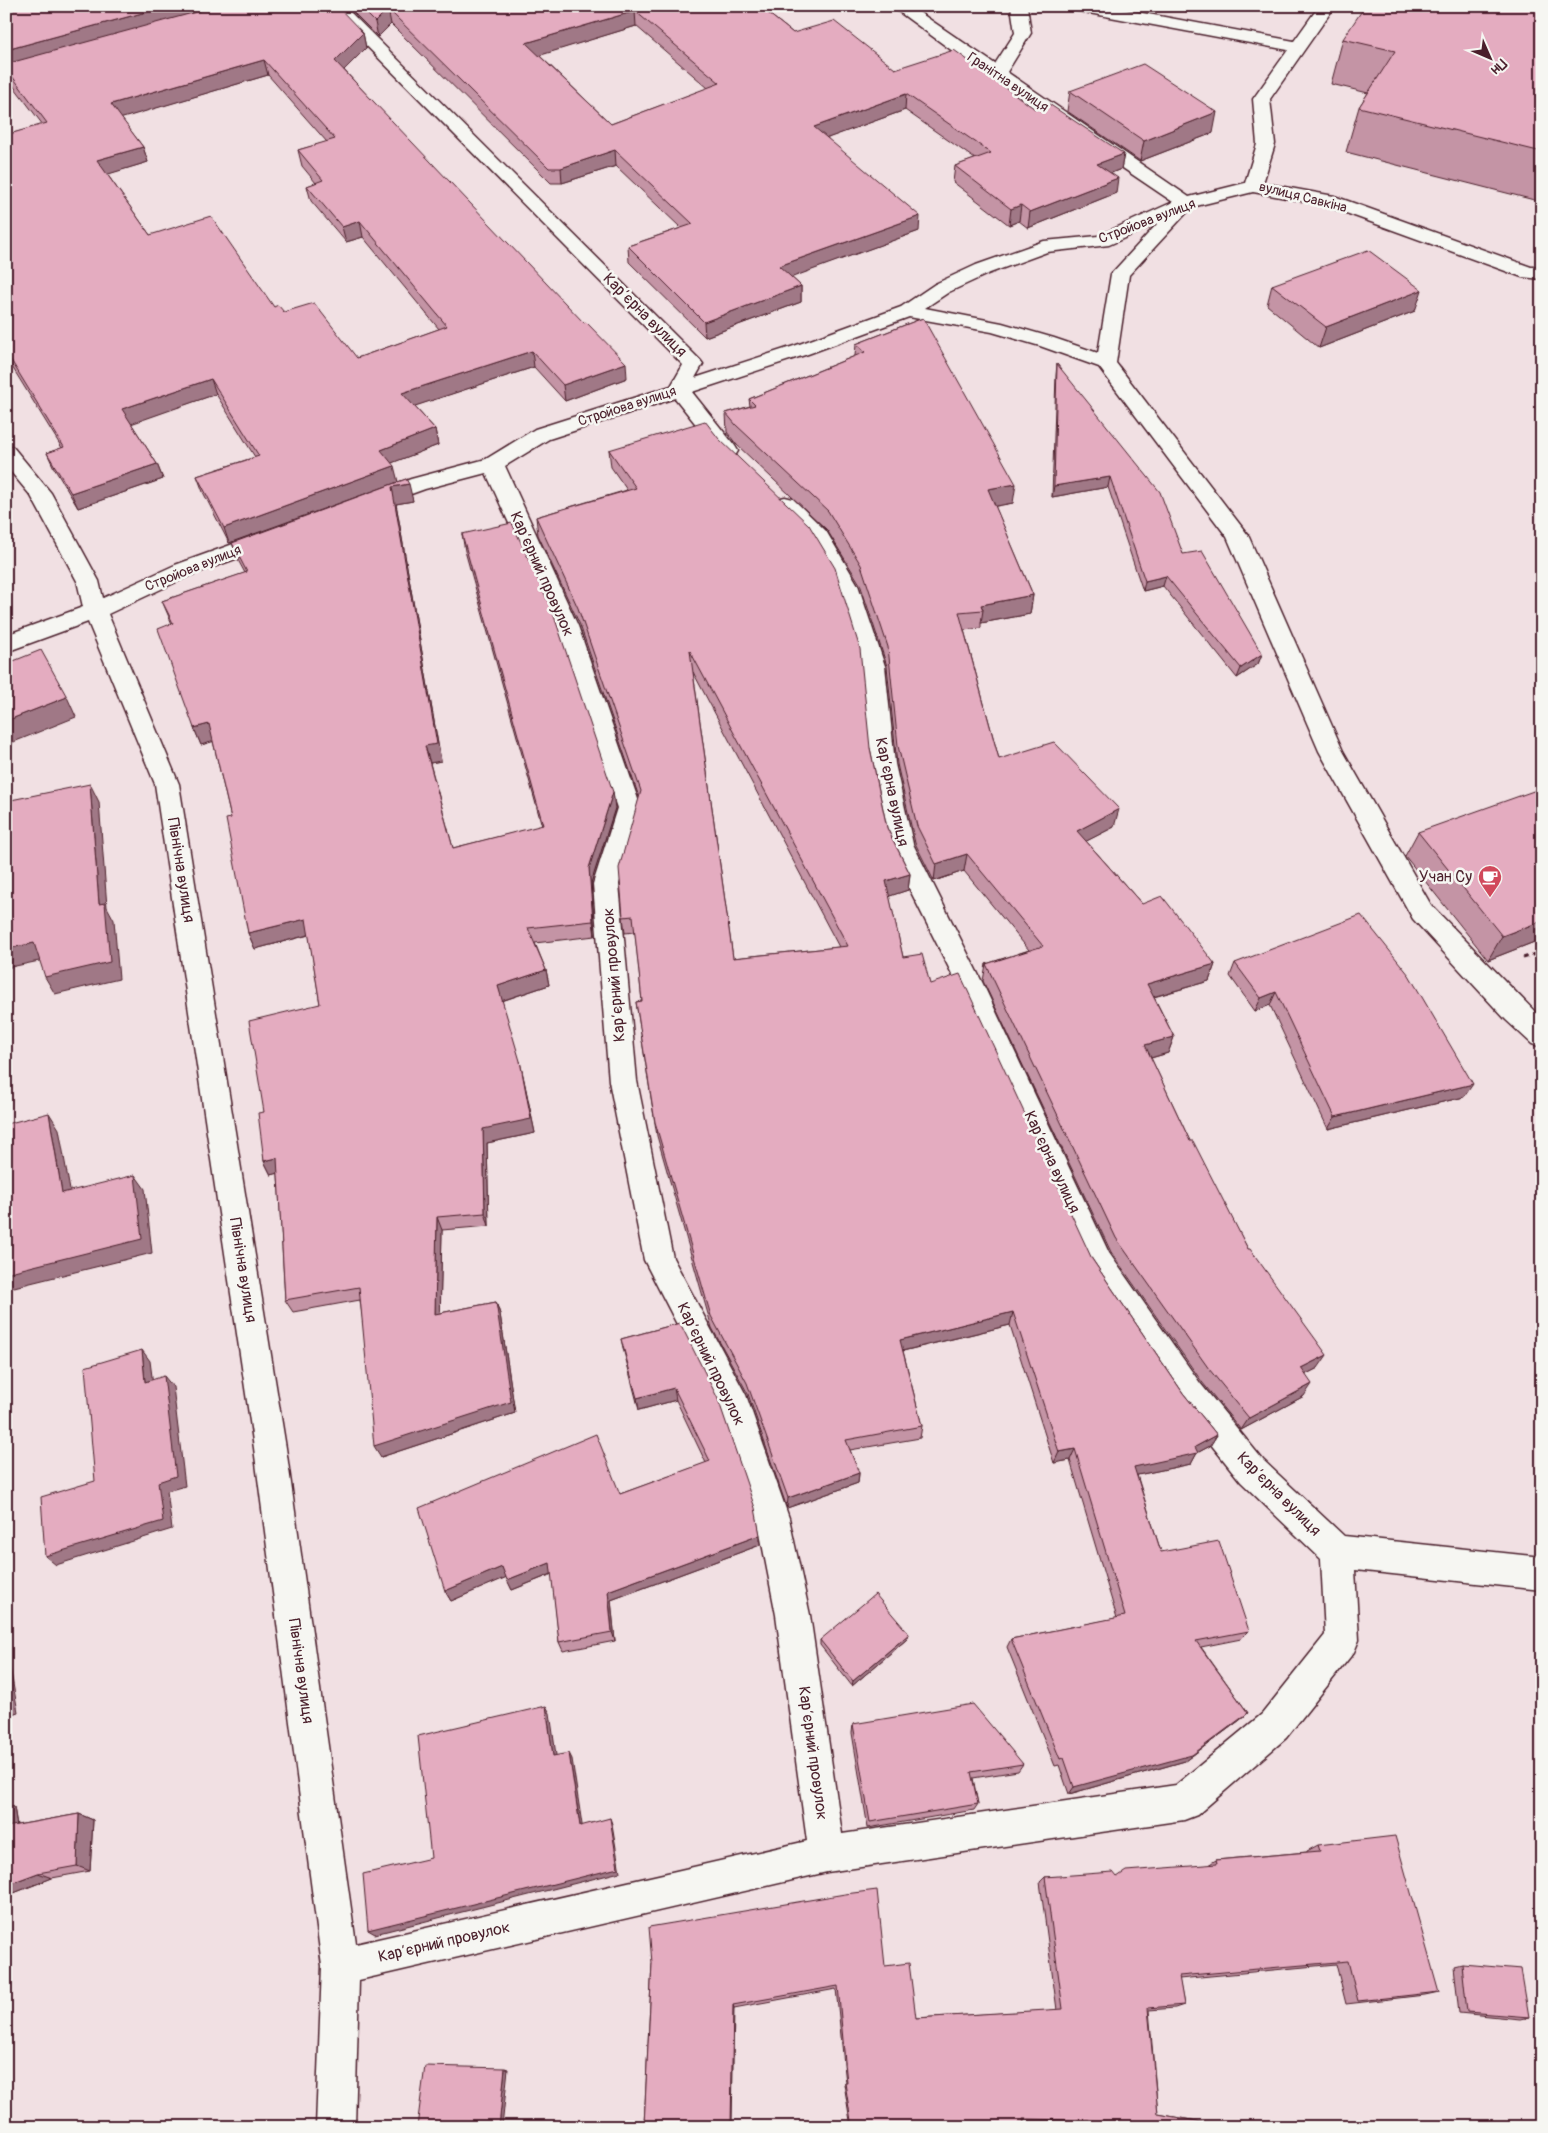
<svg xmlns="http://www.w3.org/2000/svg" width="1548" height="2133" font-family="Pangolin,sans-serif">
<style>
.lines{fill:none;stroke-linecap:round;stroke-linejoin:round}
.minor-casing{stroke:#4a1f2b;stroke-width:3}
.path{stroke:#4a1f2b;stroke-width:3;stroke-dasharray:5 4;stroke-linecap:butt}
.minor{fill:#f6f6f2;fill-rule:evenodd}
.wall{fill:#c494a5;stroke:#4a1f2b;fill-rule:evenodd}
.shaded-wall{fill:#a07886;stroke:#4a1f2b}
.building{fill:#e4acc0;stroke:#4a1f2b;fill-rule:evenodd}
.labels{text-anchor:middle;dominant-baseline:central;stroke-width:5;stroke-linejoin:round;paint-order:stroke}
.far-street-label{font-size:14px;fill:#4a1f2b;stroke:#f6f6f2}
.street-label{font-size:16px;fill:#4a1f2b;stroke:#f6f6f2}
.poi-label{font-size:16px;fill:#4a1f2b;stroke:#f6f6f2;text-anchor:end}
</style>
<rect width="100%" height="100%" fill="#f1e0e3"/>
<filter id="ink" filterUnits="userSpaceOnUse"><feTurbulence type="fractalNoise" baseFrequency=".02" numOctaves="2"/><feDisplacementMap in="SourceGraphic" scale="10" xChannelSelector="R" yChannelSelector="G"/><feConvolveMatrix kernelMatrix="1 2 1 2 8 2 1 2 1" color-interpolation-filters="sRGB"/></filter>
<g filter="url(#ink)">
<g class="lines">
<g class="minor-casing">
<path id="minor" d="M327,6H344L700,360L703,364L695,378L794,346L901,307L935,284L976,265L1044,241L1098,236L1173,202L991,79L891,6H910L995,64L1015,33L1011,6H1027L1031,33L1007,72L1189,197L1245,183L1257,144L1253,99L1288,50L1078,11L1072,9L1070,6H1105L1294,41L1319,6H1335L1270,99L1275,144L1263,183L1334,196L1531,267H1542V279L1522,277L1324,205L1253,192L1192,207L1129,275L1116,363L1248,535L1343,751L1431,905L1542,1019V1047L1532,1044L1506,1020L1413,919L1319,751L1227,537L1099,367L1040,346L992,332L909,317L808,354L692,392L735,446L738,451L735,456L728,458L721,456L675,398L549,439L505,466L578,626L641,808L619,884L637,1081L673,1258L746,1395L789,1518L810,1615L842,1834L1176,1785L1262,1714L1325,1635L1321,1559L1241,1482L1178,1403L1089,1271L957,984L887,844L871,764L861,666L836,585L810,541L777,509L774,504L777,499L785,497L793,499L826,531L858,585L885,666L895,764L913,844L983,984L1109,1253L1200,1383L1263,1460L1344,1536L1542,1557V1590L1355,1570L1359,1640L1354,1652L1286,1738L1197,1815L1184,1820L827,1872L359,1980L355,2127H316L322,1966L254,1448L155,784L88,622L6,652V635L83,607L77,581L31,496L6,466V445L13,447L51,493L99,581L103,598L175,565L261,534L269,532L277,534L280,539L277,544L191,575L108,614L179,784L286,1448L356,1944L807,1841L776,1615L757,1518L721,1410L644,1260L609,1081L593,884L617,808L556,626L486,473L425,489L375,507L367,505L364,500L367,495L411,479L486,459L535,429L671,386L683,365ZM1158,223L1111,274L1098,353L1054,338L1002,323L925,308L949,292L990,273L1047,252L1109,245Z"/>
</g>
<path class="path" d="M1523,958L1542,952"/>
<use href="#minor" class="minor"/>
</g>
<path class="wall" d="M6,6L363,33L366,48L344,70L627,378L565,401L534,367L414,406L435,429L438,445L391,463L398,482L229,543L203,492L197,476L255,457L216,394L131,423L157,464L163,479L78,508L54,468L47,453L62,448L6,357V135L43,125L9,80L6,72ZM268,75L327,142L298,150L302,166L316,183L307,186L311,201L346,242L363,237L439,329L357,358L274,307L150,235L107,174L148,162L143,147L121,118Z
M347,6H759L793,33L895,69L1035,109L1124,154L1121,169L1111,173L1116,193L1028,228L1019,221L1009,225L953,182L955,166L975,159L905,110L827,138L919,231L791,277L801,286V302L705,337L629,262L628,246L681,228L616,166L562,183H551L391,24L378,37ZM636,26L708,88L611,124L539,55Z
M1542,6V202L1346,152L1359,107L1368,93L1331,84L1343,39Z
M1070,91L1213,133L1140,161L1067,111Z
M1272,285L1415,311L1319,348L1267,305Z
M923,318L1013,503L995,506L1033,595L1030,614L981,623V628L964,630L999,759L1114,827L1086,841L1142,904L1215,964L1209,981L1154,997L1174,1037L1168,1053L1151,1058L1190,1141L1248,1249L1318,1368L1306,1374L1304,1396L1241,1430L1202,1382L1111,1252L983,981L986,964L1029,950L964,871L934,881L915,843L897,764L887,666L860,584L827,530L736,444L727,432L726,413L750,406L749,399L855,356L856,344Z
M1057,364L1183,554L1262,654L1258,664L1237,678L1163,586L1143,591L1108,487L1052,497L1056,375Z
M609,450L870,748L887,828L910,874L908,890L889,896L903,957L930,984L1092,1259L1183,1393L1217,1435L1210,1446L1197,1453L1191,1464L1137,1475L1161,1552L1249,1631L1241,1639L1201,1647L1248,1713L1240,1720L1185,1761L1069,1794L1059,1765L1055,1766L1007,1647L1011,1639L1117,1618L1070,1460L1054,1463L1010,1325L903,1351L922,1426L920,1438L850,1450L859,1473L858,1483L787,1508L748,1394L712,1328L657,1136L636,1002L642,1001L635,932L625,933L623,917L639,797L580,625L538,535L536,517L627,490L611,467ZM693,672L839,947L733,958Z
M406,479L413,501L396,504L441,761L430,763L453,848L542,826L465,551L462,534L613,792L615,808L591,883L595,936L535,943L546,970L549,985L502,1001L523,1076L535,1133L487,1143L489,1226L442,1230L440,1313L496,1302L500,1314L515,1413L381,1457L360,1300L293,1312L285,1300L278,1173L271,1175L264,1161V1112L320,1004L309,935L255,949L248,933L231,818L213,741L201,745L194,728L172,624L162,601L245,573L238,560L232,543Z
M1418,832L1542,939L1488,960L1405,856Z
M1235,963L1464,1097L1328,1129L1270,1005L1255,1011L1230,976Z
M680,1323L760,1545L611,1600L615,1641L563,1651L559,1642L552,1574L512,1590L506,1577L451,1601L445,1591L620,1494L706,1463L676,1400L639,1410L624,1352L621,1339Z
M909,1634L907,1639L852,1686L820,1645V1640Z
M853,1724L1023,1764L1018,1771L973,1778L978,1804L974,1810L868,1828L852,1733Z
M6,1804L14,1807L17,1825L79,1814L93,1820L90,1871L52,1878L6,1896Z
M1318,1845L1439,1992L1425,1995L1346,2004L1336,1964L1179,1979L1184,2005L1175,2008L1149,2010L1158,2114L1230,2127H1111V2121L1024,2120V2127H851L844,2084L846,2083L836,1989L734,2008L644,2125L652,1963L885,1966L916,2018L1057,2010L1040,1882L1045,1877H1117L1208,1865L1216,1860L1307,1852V1851Z
M1462,1964L1529,2017L1520,2019L1459,2013L1454,1966Z"/>
<path class="shaded-wall" d="M168,6H227L6,67V50Z
M388,9L391,24L378,37L375,22Z
M635,11L636,26L528,59L526,43Z
M363,33L366,48L338,76L335,61Z
M264,60L268,75L116,120L111,104Z
M906,94L905,110L814,143V127Z
M1217,112L1213,133L1140,161L1144,141Z
M143,147L148,162L102,176L97,160Z
M615,150L616,166L562,183L561,168Z
M1124,154L1121,169L1094,180L1097,164Z
M1118,178L1116,193L1028,228L1030,212Z
M1021,205L1019,221L1009,225L1011,209Z
M920,216L919,231L779,282V266Z
M360,221L363,237L346,242L342,227Z
M801,286V302L705,337L704,322Z
M1422,290L1415,311L1319,348L1326,327Z
M532,351L534,367L406,409L402,393Z
M626,363L627,378L565,401L563,385Z
M211,379L216,394L128,425L122,409Z
M435,429L438,445L384,466L381,450Z
M157,464L163,479L78,508L71,493Z
M394,466L398,482L229,543L224,528Z
M1110,477L1108,487L1052,497L1054,486Z
M409,484L413,501L396,504L441,761L430,763L425,746L392,487Z
M1016,484L1013,503L986,508L988,489Z
M1166,576L1163,586L1143,591L1145,581Z
M1033,595L1030,614L981,623L983,610L981,605Z
M1262,654L1258,664L1237,678L1241,668Z
M67,697L76,717L6,745V721Z
M209,724L215,741L201,745L194,728Z
M90,784L99,802L107,907L114,920L119,979L55,994L45,977L99,904Z
M613,792L615,808L591,883L595,936L593,921L589,868Z
M1119,809L1114,827L1073,848L1077,831Z
M967,854L964,871L934,881L936,864Z
M910,874L908,890L884,898L886,881Z
M306,919L312,934L255,949L248,933Z
M1542,921V939L1488,960L1502,936Z
M34,943L44,960L6,968V949Z
M1215,964L1209,981L1142,1000L1147,984Z
M546,970L549,985L501,1001L498,986Z
M1276,992L1270,1005L1255,1011L1261,998Z
M1174,1037L1168,1053L1140,1061L1145,1045Z
M520,1061L535,1133L487,1143L489,1226L485,1213L483,1129Z
M1473,1084L1464,1097L1328,1129L1335,1117Z
M49,1113L59,1129L73,1207L62,1193Z
M277,1158L284,1172L271,1175L264,1161Z
M135,1175L145,1189L152,1253L6,1289V1273Z
M437,1217L442,1230L440,1327L435,1314Z
M496,1302L500,1314L515,1413L381,1457L374,1446Z
M1013,1312L1010,1325L898,1352L900,1340Z
M142,1350L150,1361L154,1392L145,1382Z
M1327,1355L1318,1368L1293,1381L1301,1368Z
M164,1376L173,1387L185,1486L167,1491L172,1529L56,1565L45,1556L158,1482Z
M1312,1384L1304,1396L1241,1430L1249,1418Z
M674,1388L676,1400L639,1410L637,1398Z
M1217,1435L1210,1446L1197,1453L1191,1464L1128,1477L1134,1467L1195,1447Z
M1075,1449L1070,1460L1054,1463L1059,1452Z
M859,1473L858,1483L787,1508L788,1498Z
M760,1535V1545L611,1600L615,1641L612,1632L608,1591Z
M550,1563L554,1573L512,1590L507,1580Z
M502,1567L507,1577L451,1601L445,1591Z
M909,1634L907,1639L852,1686L853,1681Z
M6,1644L18,1712L6,1716Z
M546,1706L550,1713L557,1762L553,1756Z
M1248,1713L1240,1720L1185,1761L1069,1794L1074,1787Z
M569,1753L572,1759L583,1831L580,1826Z
M6,1804L14,1807L18,1833L6,1828Z
M79,1814L93,1820L90,1871L77,1866Z
M610,1818L612,1824L620,1872L375,1934L368,1930Z
M38,1873L52,1878L6,1896V1885Z
M733,2005L734,2008L732,2127H731Z
M505,2068L508,2069L502,2127H499Z"/>
<path class="building" d="M6,6H168L6,50Z
M218,6H337L363,33L335,61L584,323L586,322L626,363L563,385L532,351L402,393L435,429L381,450L394,466L224,528L197,476L259,456L211,379L122,409L157,464L71,493L47,453L64,447L6,352V135L47,123L6,68V64ZM264,60L335,139L298,150L323,180L307,186L342,227L360,221L447,326L357,358L314,303L284,312L278,305L274,307L211,216L150,235L97,160L143,147L111,104Z
M359,6H759L793,33L834,21L895,69L954,50L1035,109L1049,104L1124,154L1097,164L1118,178L1030,212L1021,205L1011,209L955,166L991,153L906,94L814,127L920,216L779,266L801,286L704,322L628,246L693,224L615,150L561,168H549L388,9L375,22ZM635,11L720,83L611,124L526,43Z
M1365,6H1542V152L1359,107L1395,51L1343,39Z
M1143,64L1217,112L1144,141L1070,91Z
M1368,250L1422,290L1326,327L1272,285Z
M923,318L1016,484L988,489L1033,595L981,605L983,610L959,612L999,759L1054,742L1119,809L1077,831L1142,904L1162,896L1215,964L1147,984L1174,1037L1145,1045L1190,1141H1193L1248,1249H1250L1327,1355L1301,1368L1312,1384L1249,1418L1209,1369L1116,1238L986,964L1043,946L967,854L936,864L917,826L898,746L888,647L861,565L828,511L736,425L726,413L755,405L749,399L865,352L856,344Z
M1057,364L1160,492L1183,554L1202,551L1262,654L1241,668L1166,576L1145,581L1110,477L1054,486Z
M705,421L719,439L809,525L835,568L860,649L870,748L887,828L910,874L886,881L903,957L922,954L930,984L960,974L1092,1259L1183,1393L1217,1435L1195,1447L1198,1453L1134,1467L1161,1552L1219,1541L1249,1631L1196,1641L1248,1713L1192,1755L1074,1787L1064,1758L1060,1759L1011,1639L1125,1616L1075,1449L1059,1452L1013,1312L900,1340L922,1426L846,1440L859,1473L788,1498L747,1383L711,1316L655,1122L636,1002L642,1001L633,916L623,917L619,868L641,791L578,608L536,517L636,488L609,450ZM690,651L848,946L733,958Z
M406,479L409,484L392,487L437,744L425,746L453,848L543,825L462,534L512,523L552,610L613,792L589,868L593,921L528,928L546,970L498,986L520,1061L531,1119L483,1129L485,1213L437,1217L435,1314L496,1302L511,1402L374,1446L359,1287L285,1300L277,1158L264,1161L258,1113L264,1112L249,1021L320,1004L306,919L248,933L226,819L231,818L209,724L194,728L158,629L173,623L162,601L247,572L232,543Z
M41,650L67,697L6,721V664Z
M90,784L99,904L105,903L110,962L45,977L34,943L6,949V801Z
M1542,788V921L1502,936L1418,832Z
M1361,915L1409,975L1473,1084L1335,1117L1276,992L1261,998L1235,963Z
M49,1113L62,1193L135,1175L142,1239L6,1273V1124Z
M680,1323L718,1399L755,1508L760,1535L608,1591L612,1632L559,1642L550,1563L507,1580L502,1567L445,1591L419,1508L596,1434L620,1494L710,1461L674,1388L637,1398L621,1339Z
M142,1350L145,1382L164,1376L176,1476L158,1482L163,1521L45,1556L41,1497L95,1481L85,1367Z
M875,1594L909,1634L853,1681L820,1640Z
M973,1704L1023,1764L971,1772L978,1804L870,1822L853,1724Z
M546,1706L553,1756L569,1753L580,1826L610,1818L618,1868L368,1930L363,1874L431,1858L418,1736Z
M79,1814L77,1866L38,1873L6,1885V1827Z
M1395,1836L1439,1992L1358,2001L1348,1961L1179,1976L1184,2005L1148,2008L1158,2114L1230,2127H1119V2121L1023,2119L1024,2127H852L845,2083H847L838,1986L733,2005L731,2127H564V2123L644,2125L652,1963L649,1927L845,1894L877,1890L885,1966L909,1963L916,2018L1063,2009L1045,1877L1113,1872L1117,1877L1126,1871L1217,1864L1216,1860L1320,1851L1318,1845Z
M1462,1964L1521,1969L1529,2017L1467,2012Z
M425,2066L505,2068L499,2127H417Z"/>
</g>
<defs>
<g id="cafe-pin" transform="scale(1.25)"><path d="M0 17L-7.5 6A9.5 9.5 0 1 1 7.5 6Z" fill="#d1495b" stroke="#f6f6f2"/><path d="M-5.5-4.5H6V0H3Q3 3.5 0 3.5H-2.5Q-5.5 3.5-5.5 0ZM3-3.2v2h1.7v-2ZM-6 4.5H4V6H-6Z" fill="#fff"/></g>
</defs>
<g fill-rule="evenodd">
<use href="#cafe-pin" x="1490" y="877"/>
</g>
<g class="labels">
<g class="far-street-label">
<text transform="translate(1008 82) rotate(34)">Гранітна вулиця</text>
<text transform="translate(1303 197) rotate(14)">вулиця Савкіна</text>
<text transform="translate(1147 221) rotate(-21)">Стройова вулиця</text>
<text transform="translate(627 406) rotate(-18)">Стройова вулиця</text>
<text transform="translate(193 568) rotate(-22)">Стройова вулиця</text>
</g>
<g class="street-label">
<text transform="translate(645 315) rotate(45)">Карʼєрна вулиця</text>
<text transform="translate(542 574) rotate(66)">Карʼєрний провулок</text>
<text transform="translate(892 792) rotate(78)">Карʼєрна вулиця</text>
<text transform="translate(181 870) rotate(81)">Північна вулиця</text>
<text transform="translate(614 975) rotate(-95)">Карʼєрний провулок</text>
<text transform="translate(1052 1162) rotate(65)">Карʼєрна вулиця</text>
<text transform="translate(243 1270) rotate(81)">Північна вулиця</text>
<text transform="translate(711 1364) rotate(64)">Карʼєрний провулок</text>
<text transform="translate(1279 1494) rotate(45)">Карʼєрна вулиця</text>
<text transform="translate(301 1671) rotate(82)">Північна вулиця</text>
<text transform="translate(813 1753) rotate(82)">Карʼєрний провулок</text>
<text transform="translate(444 1942) rotate(-13)">Карʼєрний провулок</text>
</g>
<g class="poi-label">
<text x="1472" y="877">Учан Су</text>
</g>
</g>
<rect width="1548" height="2133" fill="none" stroke="#f6f6f2" stroke-width="25"/>
<rect x="12" y="12" width="1523" height="2108" fill="none" stroke="#4a1f2b" stroke-width="2" filter="url(#ink)"/>
<g transform="translate(1490 58) rotate(135)" stroke="#f6f6f2" stroke-width="4" paint-order="stroke">
<path d="M0-4L9 19L0 12L-9 19Z" fill="#4a1f2b"/>
<text y="-8" font-size="14" font-weight="bold" text-anchor="middle" fill="#4a1f2b">Пн</text>
</g>
</svg>
